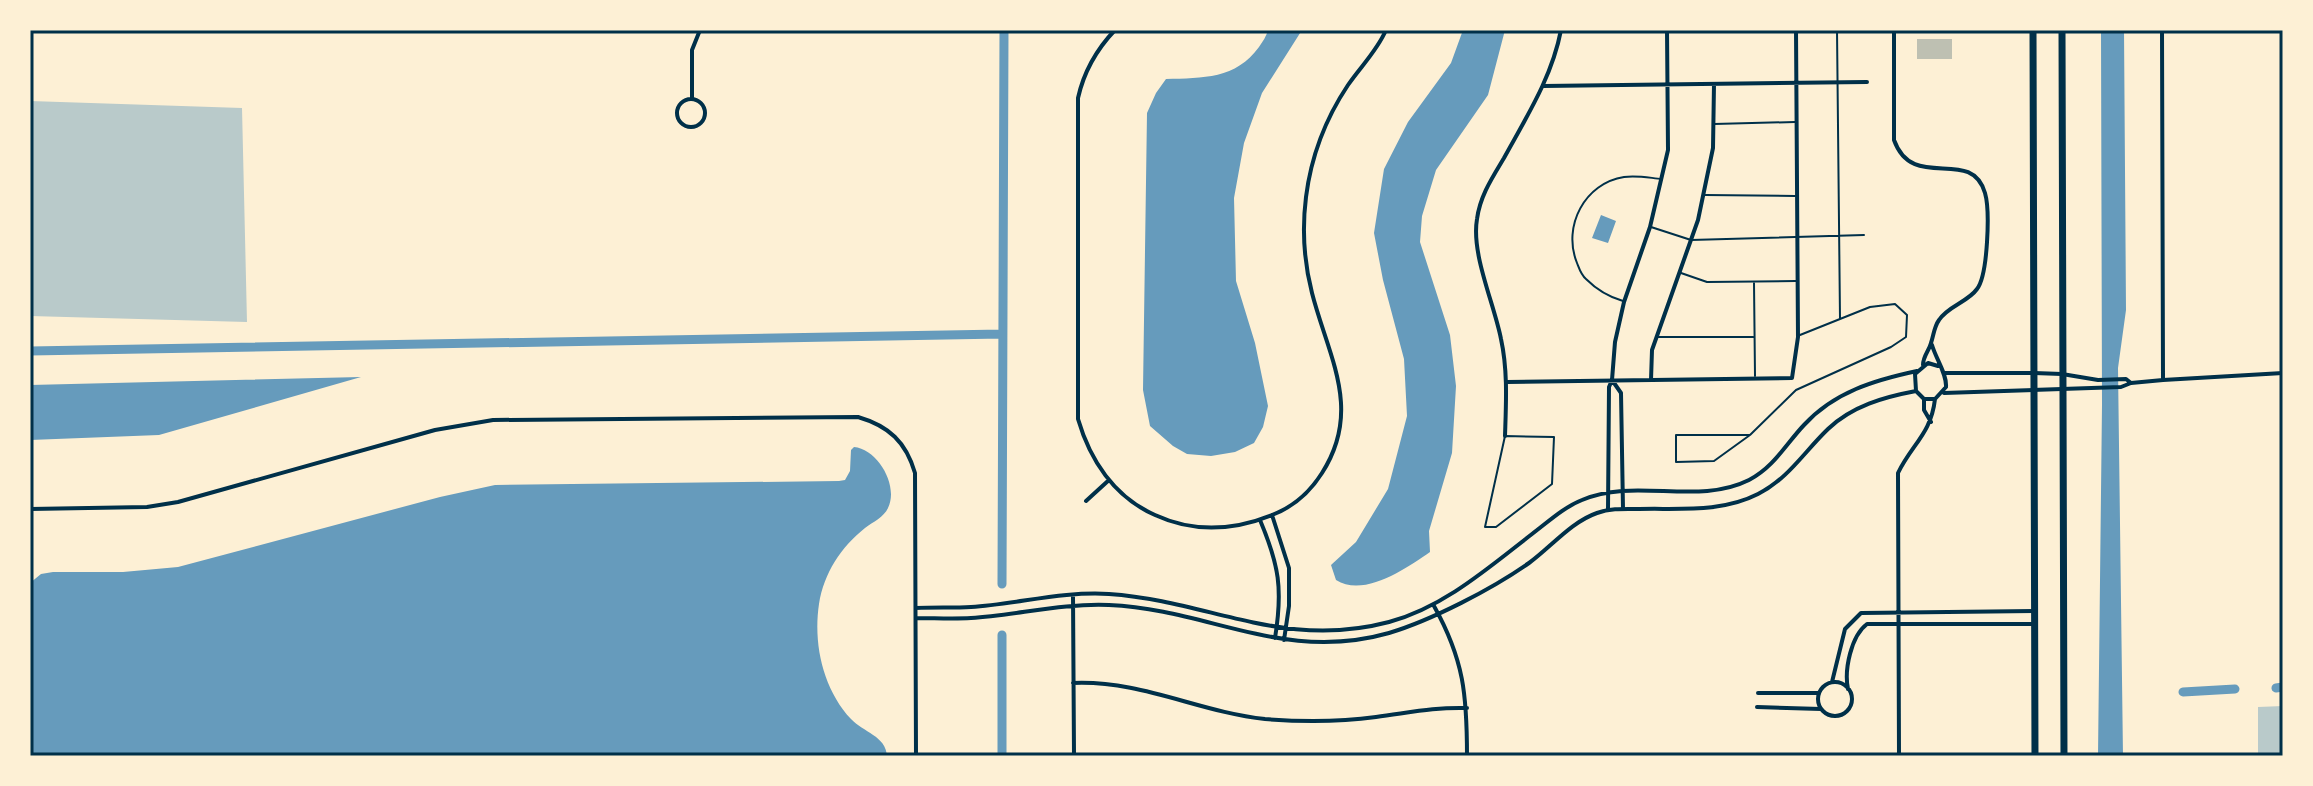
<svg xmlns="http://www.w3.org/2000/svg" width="2313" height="786" font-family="Overpass,sans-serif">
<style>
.green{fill:#b9caca}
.water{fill:#669bbc}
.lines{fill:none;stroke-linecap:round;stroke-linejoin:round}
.canal{stroke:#669bbc;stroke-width:9}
.building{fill:#bec0b2}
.service{stroke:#003049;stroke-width:2}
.minor{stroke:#003049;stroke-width:4}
.primary{stroke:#003049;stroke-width:7}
.neatline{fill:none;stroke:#003049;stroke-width:3}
</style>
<rect width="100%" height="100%" fill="#fdf0d5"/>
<path class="green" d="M30,101L242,108L247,322L30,316Z
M2283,706V756H2258V707Z"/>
<path class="water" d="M1268,30H1302L1262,93L1244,143L1234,198L1236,281L1255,343L1268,406L1263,427L1254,443L1235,452L1211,456L1187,454L1173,446L1150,426L1143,390L1147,113L1156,93L1166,79C1203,78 1236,79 1259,47C1263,41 1266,37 1268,30Z
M1463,30H1505L1488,95L1436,170L1422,216L1420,242L1450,335L1456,386L1452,453L1429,531L1430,552C1407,568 1364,598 1336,580L1331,565L1356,542L1388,489L1407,416L1404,359L1383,280L1374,233L1384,169L1408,122L1451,63Z
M2101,30H2124L2126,310L2118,368L2123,756H2098L2102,405Z
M1601,215L1616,221L1608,243L1592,238Z
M361,377L159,435L30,440V385Z
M854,447C878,449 899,486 888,508C884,517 873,522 865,528C841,547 824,573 819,604C813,644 823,689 851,719C863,732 886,736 887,756H30V583L41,574L53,572H123L178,567L440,497L495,485L839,481L845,480L850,471L851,450Z"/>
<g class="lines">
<path class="canal" d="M30,351L1002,334
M1002,584L1004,30
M2276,688L2283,687
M2183,692L2235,689
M1002,756V635"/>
</g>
<path class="building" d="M1917,39H1952V59H1917Z"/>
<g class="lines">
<path class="service" d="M1837,30L1840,318
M1714,124L1795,122
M1705,195L1795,196
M1651,227L1691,240L1864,235
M1681,273L1707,282L1796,281
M1754,283L1755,376
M1623,301C1609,297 1596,289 1586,279C1581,275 1579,268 1577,263C1562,226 1585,183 1624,177C1637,175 1650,178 1662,179
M1657,337H1753
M1750,435H1676V462L1714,461L1750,435L1796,390L1891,347L1906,337L1907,315L1895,304L1870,307L1800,335
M1505,436L1554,437L1552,484L1496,527H1485Z"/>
<path class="minor" d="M1115,30C1096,50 1084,71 1078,98V419C1090,460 1114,497 1155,515C1194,533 1232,531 1272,515C1293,507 1310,492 1322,473C1363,409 1328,356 1312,293C1304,262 1302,229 1306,197C1311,157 1326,118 1348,85C1361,66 1377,51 1386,30
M1894,30V140C1913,193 1971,145 1985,193C1990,210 1988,275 1977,289C1968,302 1948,306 1939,320C1934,327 1934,334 1931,343C1929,351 1923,356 1923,365
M2162,30L2163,380
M1543,86L1867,82
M692,99V50L700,30
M677 113a14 14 0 1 1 28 0a14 14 0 1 1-28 0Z
M1932,345C1936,359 1947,374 1946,387L1935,399H1924L1916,391L1915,374L1928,363L1938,366
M1944,373H2034L2062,374L2098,380L2126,379L2131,383
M1612,380L1621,393L1623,509
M1651,380L1652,350L1698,220L1713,148L1714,84
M1507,382L1792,378L1798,337L1796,30
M1944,393L2121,387L2131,383L2163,380L2283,373
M1924,399V410L1931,422
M1505,436C1506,404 1508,371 1501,339C1494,303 1471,254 1477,219C1480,196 1492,178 1504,158C1527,116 1552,77 1561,30
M1086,501L1109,480
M30,509L147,507L178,502L435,430L493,420L858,417C889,426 906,442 915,473L916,756
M1608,510L1609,387L1612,380L1615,342L1624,302L1650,227L1668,150L1667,30
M1272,515L1289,568V606L1284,640
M1260,520C1279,565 1283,589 1275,638
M1073,595L1074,756
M1434,606C1464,660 1467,695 1467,756
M916,608C934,607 953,608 971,607C1017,604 1063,591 1109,594C1210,601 1283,650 1389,622C1444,607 1488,568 1532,534C1548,522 1564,507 1582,500C1635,477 1697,506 1749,480C1774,467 1786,444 1804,425C1834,392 1875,380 1917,371
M916,618C934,618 953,619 971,618C1017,615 1062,603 1109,605C1208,609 1284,663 1389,633C1432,620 1492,589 1529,563C1551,547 1571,522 1597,513C1611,508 1625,509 1639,509C1679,508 1721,513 1758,494C1788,479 1804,452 1828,429C1852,406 1884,397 1916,391
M1832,682L1845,629L1861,613L2034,611
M1818 699a17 17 0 1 1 34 0a17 17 0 1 1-34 0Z
M1073,683C1141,680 1199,712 1265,719C1302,722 1339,722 1376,717C1408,713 1433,707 1467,708
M1848,689C1844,670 1851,636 1867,624H2033
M1758,693H1819
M1757,707L1821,709
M1899,756L1898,473C1912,444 1931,434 1935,399"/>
<path class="primary" d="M2033,30L2035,756
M2062,30L2064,756"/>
</g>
<rect width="2313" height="786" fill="none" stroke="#fdf0d5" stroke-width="64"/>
<rect x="32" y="32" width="2249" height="722" class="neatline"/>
</svg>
